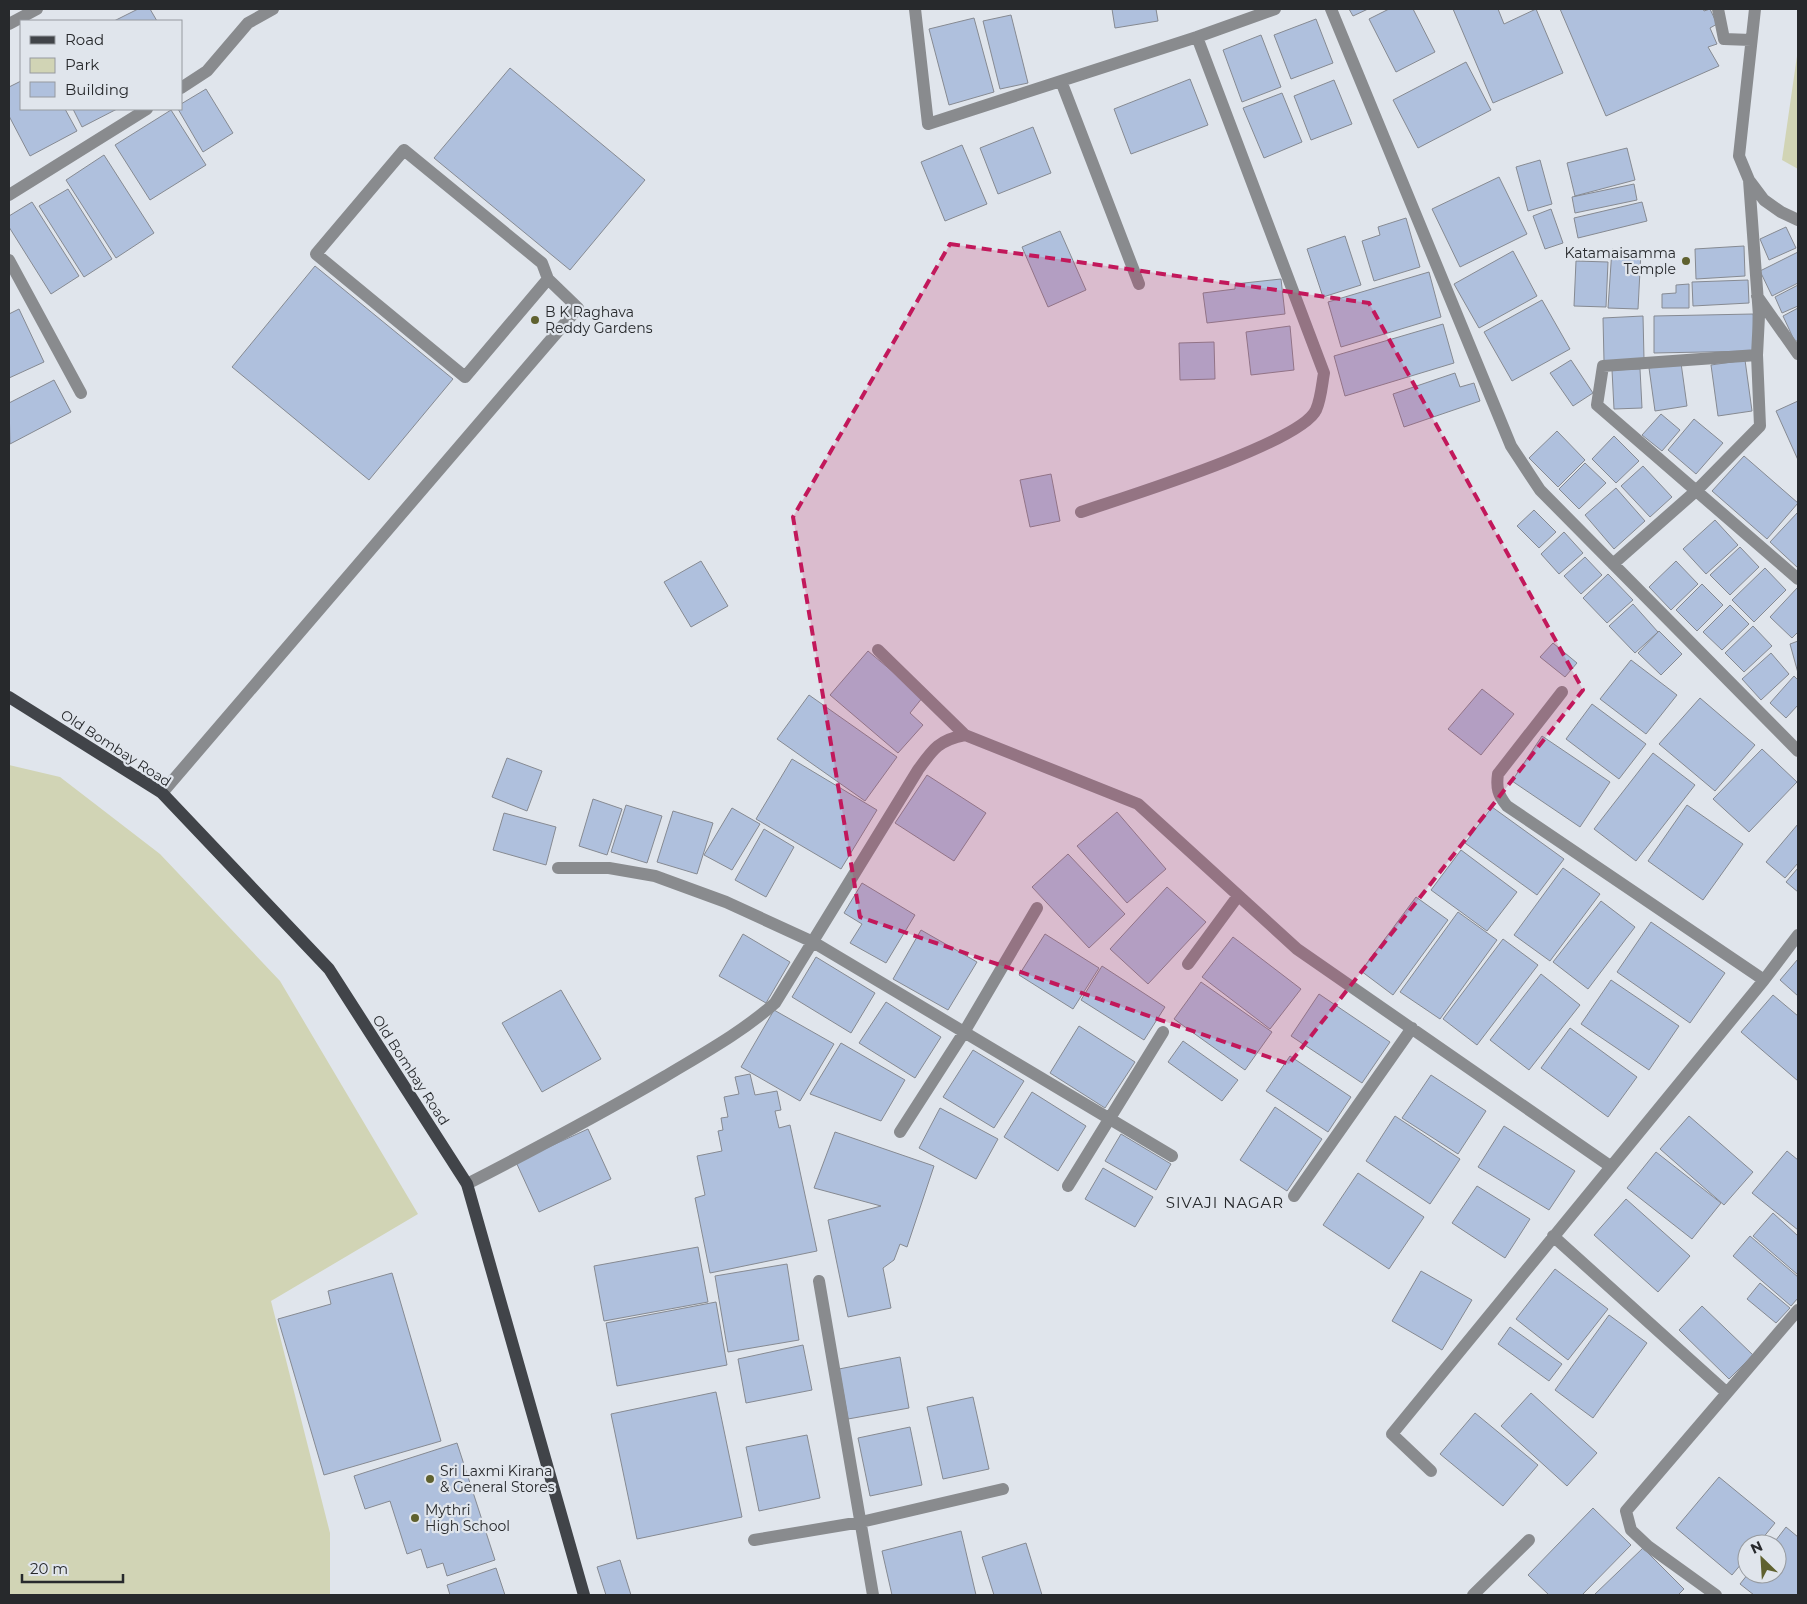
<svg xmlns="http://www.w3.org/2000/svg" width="1807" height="1604" font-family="Montserrat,sans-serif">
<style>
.green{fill:#d1d4b5}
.building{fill:#afc0dd;stroke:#868a92}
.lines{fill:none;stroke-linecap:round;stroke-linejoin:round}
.minor{stroke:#898b8e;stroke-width:12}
.major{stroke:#414449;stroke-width:12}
.marked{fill:#c2185b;fill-opacity:0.2;stroke:#c2185b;stroke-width:4;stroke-dasharray:10 6;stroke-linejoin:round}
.poi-dot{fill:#5f612f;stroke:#e0e5ec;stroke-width:2}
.labels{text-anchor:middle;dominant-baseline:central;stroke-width:4.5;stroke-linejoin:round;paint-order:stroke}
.poi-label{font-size:14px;fill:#27292c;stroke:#e0e5ec;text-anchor:start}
.street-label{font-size:14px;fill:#27292c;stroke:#e0e5ec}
.neighbourhood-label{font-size:15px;letter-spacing:1px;fill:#27292c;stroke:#e0e5ec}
</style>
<rect width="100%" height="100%" fill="#e0e5ec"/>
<path class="green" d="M1798,49V169L1782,160Z
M9,765L60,777L160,854L280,981L418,1214L271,1301L330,1533V1595H9Z"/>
<path class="building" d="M138,9H150L157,21H114Z
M1112,9H1156L1158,21L1115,28Z
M1349,9H1368L1353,16Z
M1389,9H1413L1435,52L1396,72L1369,19Z
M1453,9H1498L1504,24L1536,9L1563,73L1493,103Z
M1560,9H1703L1704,11L1710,9L1717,24L1710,28L1717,44L1708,47L1719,66L1606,116Z
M1011,15L1028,83L1000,89L983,21Z
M974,18L994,92L949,105L929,29Z
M1316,19L1333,63L1291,79L1274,35Z
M1261,35L1281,87L1242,102L1223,50Z
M1466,62L1491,110L1418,148L1393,100Z
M510,68L645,180L570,270L434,158Z
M1190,79L1208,125L1131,154L1114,109Z
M1334,80L1352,124L1311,140L1294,96Z
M21,81V109H65L77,131L30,156L9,116V87Z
M206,89L233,133L203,152L178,109H181V104Z
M1282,93L1302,142L1264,158L1243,108Z
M73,109H117L82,127Z
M171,110L206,165L150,200L115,145Z
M1033,127L1051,173L998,194L980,148Z
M962,145L987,204L945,221L921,162Z
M1627,148L1635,180L1575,196L1567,163Z
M104,155L154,233L116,258L66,180Z
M1540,160L1552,204L1528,211L1516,167Z
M1499,177L1527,234L1460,267L1432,209Z
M1634,184L1637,200L1575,213L1572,197Z
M68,189L112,259L84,277L39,206Z
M32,202L79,276L51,294L9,227V216Z
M1642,202L1647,221L1578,238L1574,218Z
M1551,209L1563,243L1545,249L1533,216Z
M1406,218L1420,267L1374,281L1362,241L1380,235L1378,227Z
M1786,227L1796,248L1769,260L1760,239Z
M1060,231L1086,290L1048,307L1022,247Z
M1345,236L1361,285L1323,297L1307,249Z
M1744,246L1745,276L1696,279L1695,249Z
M1612,249L1641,251L1638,309L1608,308Z
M1513,251L1537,296L1479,328L1454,284Z
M1798,252V283L1772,296L1760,271Z
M1576,261L1608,262L1606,307L1574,306Z
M315,266L453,379L369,480L232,367Z
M1429,272L1441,317L1341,347L1328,302Z
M1281,279L1285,314L1207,323L1203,293L1235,289V284Z
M1748,280L1749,303L1693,306L1692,282Z
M1689,284V308H1662V294L1676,293V285Z
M1798,285V306L1782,313L1775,297Z
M1542,300L1570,349L1512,381L1484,332Z
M1798,308V340L1795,342L1783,316Z
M19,309L44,362L9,378V314Z
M1753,314L1754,351L1654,353V316Z
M1643,316L1644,359L1604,361L1603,318Z
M1443,324L1454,363L1345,396L1334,356Z
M1290,326L1294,370L1251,375L1246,332Z
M1214,342L1215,379L1180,380L1179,343Z
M1571,360L1593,393L1573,406L1550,373Z
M1745,360L1752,411L1718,416L1711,365Z
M1681,363L1687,406L1655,411L1649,368Z
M1640,369L1642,408L1614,409L1612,370Z
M1455,373L1460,387L1474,383L1480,401L1404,427L1393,394Z
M54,380L71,412L10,444L9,403Z
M1798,401V460L1776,411Z
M1661,414L1680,430L1662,451L1642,435Z
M1694,419L1723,443L1696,474L1668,450Z
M1557,431L1585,460L1558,487L1529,458Z
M1614,436L1639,461L1616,483L1592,459Z
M1744,456L1798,503L1767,539L1712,491Z
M1585,463L1606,483L1579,509L1559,489Z
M1643,466L1672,497L1650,517L1621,486Z
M1051,474L1060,521L1030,527L1020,480Z
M1616,488L1645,521L1614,549L1585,515Z
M1534,510L1556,532L1539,548L1517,526Z
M1798,512V568L1770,542Z
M1715,520L1738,545L1706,574L1683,549Z
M1564,532L1583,553L1559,574L1541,554Z
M1740,547L1759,567L1730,595L1710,575Z
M1585,557L1602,575L1581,594L1564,576Z
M701,561L728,606L691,627L664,582Z
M1676,561L1698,584L1671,610L1649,587Z
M1765,568L1786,590L1754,622L1732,600Z
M1608,574L1633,600L1607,623L1583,598Z
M1702,584L1723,605L1697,631L1676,610Z
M1798,587V632L1792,638L1770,617Z
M1633,604L1658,632L1635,653L1609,626Z
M1730,605L1749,624L1722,650L1703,632Z
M1753,626L1772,646L1744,672L1725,653Z
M1659,631L1682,654L1661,675L1638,653Z
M1798,641V673L1790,644Z
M1553,643L1577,663L1565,677L1540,657Z
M868,651L923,697L910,713L923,725L898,753L830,695Z
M1771,653L1789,674L1761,700L1742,679Z
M1631,660L1677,695L1646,734L1600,699Z
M1794,676L1798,680V705L1786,718L1770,703Z
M1482,689L1514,714L1481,755L1448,729Z
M809,695L897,757L865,801L777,739Z
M1700,698L1755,745L1715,791L1659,744Z
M1592,704L1646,744L1619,779L1566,739Z
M1542,736L1610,782L1580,827L1512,781Z
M1762,749L1797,782L1749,832L1713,799Z
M1653,753L1695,785L1636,861L1594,829Z
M507,758L542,771L527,811L492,797Z
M792,759L877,810L841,869L756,819Z
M927,775L986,813L954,861L895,823Z
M593,799L622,809L607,855L579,846Z
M626,805L662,816L647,863L611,852Z
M1687,805L1743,844L1703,900L1648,861Z
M1492,807L1564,859L1537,895L1465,843Z
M732,808L760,824L732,870L704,855Z
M673,811L713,823L697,874L657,862Z
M1117,812L1166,869L1127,903L1077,846Z
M504,813L556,827L546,865L493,850Z
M1798,824V863L1785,878L1766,862Z
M764,829L794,847L766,897L735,880Z
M1461,850L1517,892L1487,931L1431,890Z
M1068,854L1125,914L1089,948L1032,887Z
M1563,868L1600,894L1550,961L1514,935Z
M1798,868V892L1786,882Z
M862,883L915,915L886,963L850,943L862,924L844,913Z
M1167,887L1206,922L1148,984L1110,949Z
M1416,897L1448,920L1393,995L1361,971Z
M1601,901L1635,927L1588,989L1553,962Z
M1458,912L1497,940L1440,1019L1400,992Z
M1651,922L1725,973L1690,1023L1617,972Z
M921,930L977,962L948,1010L893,979Z
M743,934L790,962L766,1003L719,976Z
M1045,934L1099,968L1073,1009L1019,975Z
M1233,937L1301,989L1270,1029L1202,977Z
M1503,939L1538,965L1477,1045L1443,1019Z
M816,957L875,993L851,1033L792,997Z
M1798,959V996L1780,980Z
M1102,966L1165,1007L1144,1040L1081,1000Z
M1541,974L1580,1005L1529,1070L1490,1040Z
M1611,980L1679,1026L1649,1070L1581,1024Z
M1201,982L1272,1032L1245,1070L1174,1019Z
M561,990L601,1059L542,1092L502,1023Z
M1319,994L1390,1042L1362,1083L1291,1036Z
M1773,995L1798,1016V1081L1741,1032Z
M886,1002L941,1037L915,1078L859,1043Z
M774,1010L834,1044L800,1101L741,1067Z
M1079,1026L1135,1062L1105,1108L1050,1073Z
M1570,1028L1637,1077L1608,1117L1541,1068Z
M1183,1041L1238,1080L1222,1101L1168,1062Z
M841,1043L905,1080L881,1121L810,1094Z
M973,1050L1024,1081L994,1128L943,1097Z
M1290,1056L1351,1097L1328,1132L1266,1091Z
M750,1074L755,1095L777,1091L781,1110L775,1111L779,1128L790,1125L817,1251L710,1273L695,1198L705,1195L697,1156L722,1151L718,1131L723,1130L721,1118L728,1117L724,1097L739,1094L735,1077Z
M1431,1075L1486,1111L1458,1154L1402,1118Z
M1032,1092L1086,1126L1058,1171L1004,1137Z
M1275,1107L1322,1139L1287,1191L1240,1160Z
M940,1108L998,1139L976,1179L919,1148Z
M1395,1116L1460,1159L1430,1204L1366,1161Z
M1689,1116L1753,1172L1724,1205L1660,1149Z
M1504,1126L1575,1171L1549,1210L1478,1167Z
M588,1129L611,1179L539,1212L516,1162Z
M835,1132L934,1166L907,1247L900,1244L894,1260L883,1268L891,1308L848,1317L828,1220L881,1206L814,1188Z
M1121,1134L1171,1164L1156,1190L1105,1161Z
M1787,1151L1798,1160V1230L1752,1193Z
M1656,1152L1721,1203L1692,1239L1627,1188Z
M1103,1168L1153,1197L1135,1227L1085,1199Z
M1358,1173L1424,1217L1389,1269L1323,1225Z
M1477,1186L1530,1219L1505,1258L1452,1223Z
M1626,1199L1690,1256L1658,1292L1594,1235Z
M1773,1213L1798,1236V1275L1753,1236Z
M1750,1236L1798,1277V1298L1791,1306L1733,1256Z
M698,1247L708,1302L604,1321L594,1266Z
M787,1264L799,1340L728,1352L715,1276Z
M1555,1269L1608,1309L1568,1360L1516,1319Z
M1421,1271L1472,1300L1442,1350L1392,1321Z
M392,1273L441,1441L324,1475L278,1319L331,1304L328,1291Z
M1760,1283L1790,1308L1776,1323L1747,1299Z
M716,1302L727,1365L617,1386L606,1323Z
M1702,1306L1753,1355L1729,1379L1679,1330Z
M1609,1315L1647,1343L1593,1418L1555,1390Z
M1510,1327L1562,1364L1549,1381L1498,1344Z
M803,1345L812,1390L746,1403L738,1359Z
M900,1357L909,1408L848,1419L839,1369Z
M716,1392L742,1517L637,1539L611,1414Z
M1531,1393L1597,1453L1567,1486L1501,1426Z
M973,1397L989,1469L943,1479L927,1407Z
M1475,1413L1538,1465L1503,1506L1440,1454Z
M910,1427L922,1485L870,1496L858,1438Z
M807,1435L820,1498L759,1511L746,1447Z
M457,1443L495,1560L447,1576L443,1563L427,1568L421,1549L407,1554L390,1501L365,1509L354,1476Z
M1719,1477L1775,1523L1758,1544H1747V1557L1732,1575L1676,1528Z
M1593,1508L1631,1545L1582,1595H1549L1528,1575Z
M1786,1527L1798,1537V1595H1754L1740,1584L1748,1574H1777V1544H1773Z
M961,1531L976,1595H892L882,1551Z
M1026,1543L1042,1595H994L982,1557Z
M1643,1548L1684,1589L1678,1595H1594Z
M620,1560L631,1595H606L597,1567Z
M496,1568L505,1595H450L447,1585Z"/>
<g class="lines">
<path class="minor" d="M915,9L928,124L1197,37L1275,9
M1331,9L1511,446L1540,490L1798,751
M1718,9L1724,39L1751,40
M1755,9L1739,156L1749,180L1764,200L1781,212L1798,220
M9,24L37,9
M1061,81L1139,284
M181,88L207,71L248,23L273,9
M1749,180L1759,316L1757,355L1603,366L1597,405L1798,579
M9,195L147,109
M9,260L81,393
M1757,296L1798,354
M1081,512C1122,498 1301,443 1316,410C1321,399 1322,384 1324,373L1197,37
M1613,564L1697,490L1760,426L1757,355
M878,650L965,735
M1562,692L1498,774C1496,788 1498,795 1507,806L1764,980
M162,793L578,308L548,279L465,377L316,254L404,150L542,263L548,279
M558,868H609L655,876L726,902L813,942L1172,1156
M1188,964L1238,896
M900,1132L963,1034L1037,908
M467,1184C533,1150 599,1115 664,1077C702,1054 741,1033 775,1003L918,770C933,749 939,740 965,735L1138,804L1297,949L1610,1166
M1068,1186L1163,1032
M1294,1196L1412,1028
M1553,1236L1727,1393
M819,1281L873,1595
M1431,1471L1392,1434L1764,980L1798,935
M754,1540L861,1522L1003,1489
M1473,1595L1529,1540
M1716,1595L1648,1546L1631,1530L1626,1511L1798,1310"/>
<path class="major" d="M9,697L162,793L329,969L467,1184L584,1595"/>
</g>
<path class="marked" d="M950,244L1369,303L1583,690L1289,1064L860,917L793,517Z"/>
<g class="poi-dot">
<circle cx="1686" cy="261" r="5"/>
<circle cx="535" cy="320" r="5"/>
<circle cx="430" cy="1479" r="5"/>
<circle cx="415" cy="1518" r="5"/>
</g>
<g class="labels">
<g class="poi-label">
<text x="1676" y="253" text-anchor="end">Katamaisamma<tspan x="1676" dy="16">Temple</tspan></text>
<text x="545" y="312">B K Raghava<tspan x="545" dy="16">Reddy Gardens</tspan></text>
<text x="440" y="1471">Sri Laxmi Kirana<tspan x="440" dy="16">&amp; General Stores</tspan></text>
<text x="425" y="1510">Mythri<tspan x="425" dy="16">High School</tspan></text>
</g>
<g class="street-label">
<text transform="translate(116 748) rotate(33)">Old Bombay Road</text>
<text transform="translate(411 1070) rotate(57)">Old Bombay Road</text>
</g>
<g class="neighbourhood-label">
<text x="1225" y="1202">SIVAJI NAGAR</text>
</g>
</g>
<rect width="1807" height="1604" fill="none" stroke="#27292c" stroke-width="20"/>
<rect x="20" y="20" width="162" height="90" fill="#e0e5ec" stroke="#969a9f"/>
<rect x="30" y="36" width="25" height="8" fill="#414449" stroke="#969a9f"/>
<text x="65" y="45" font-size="15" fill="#27292c">Road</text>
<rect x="30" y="58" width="25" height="15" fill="#d1d4b5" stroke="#969a9f"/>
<text x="65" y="70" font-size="15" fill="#27292c">Park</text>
<rect x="30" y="82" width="25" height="15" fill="#afc0dd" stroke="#969a9f"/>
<text x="65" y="95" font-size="15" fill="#27292c">Building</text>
<g transform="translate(1762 1559) rotate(335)"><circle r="24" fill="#e0e5ec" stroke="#969a9f"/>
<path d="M0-4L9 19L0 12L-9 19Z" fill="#5f612f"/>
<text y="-8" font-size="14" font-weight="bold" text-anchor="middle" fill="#27292c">N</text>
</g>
<path d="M22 1574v8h101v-8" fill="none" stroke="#27292c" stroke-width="2.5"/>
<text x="30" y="1574" font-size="15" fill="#27292c" stroke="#e0e5ec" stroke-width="4" paint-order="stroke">20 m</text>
</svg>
